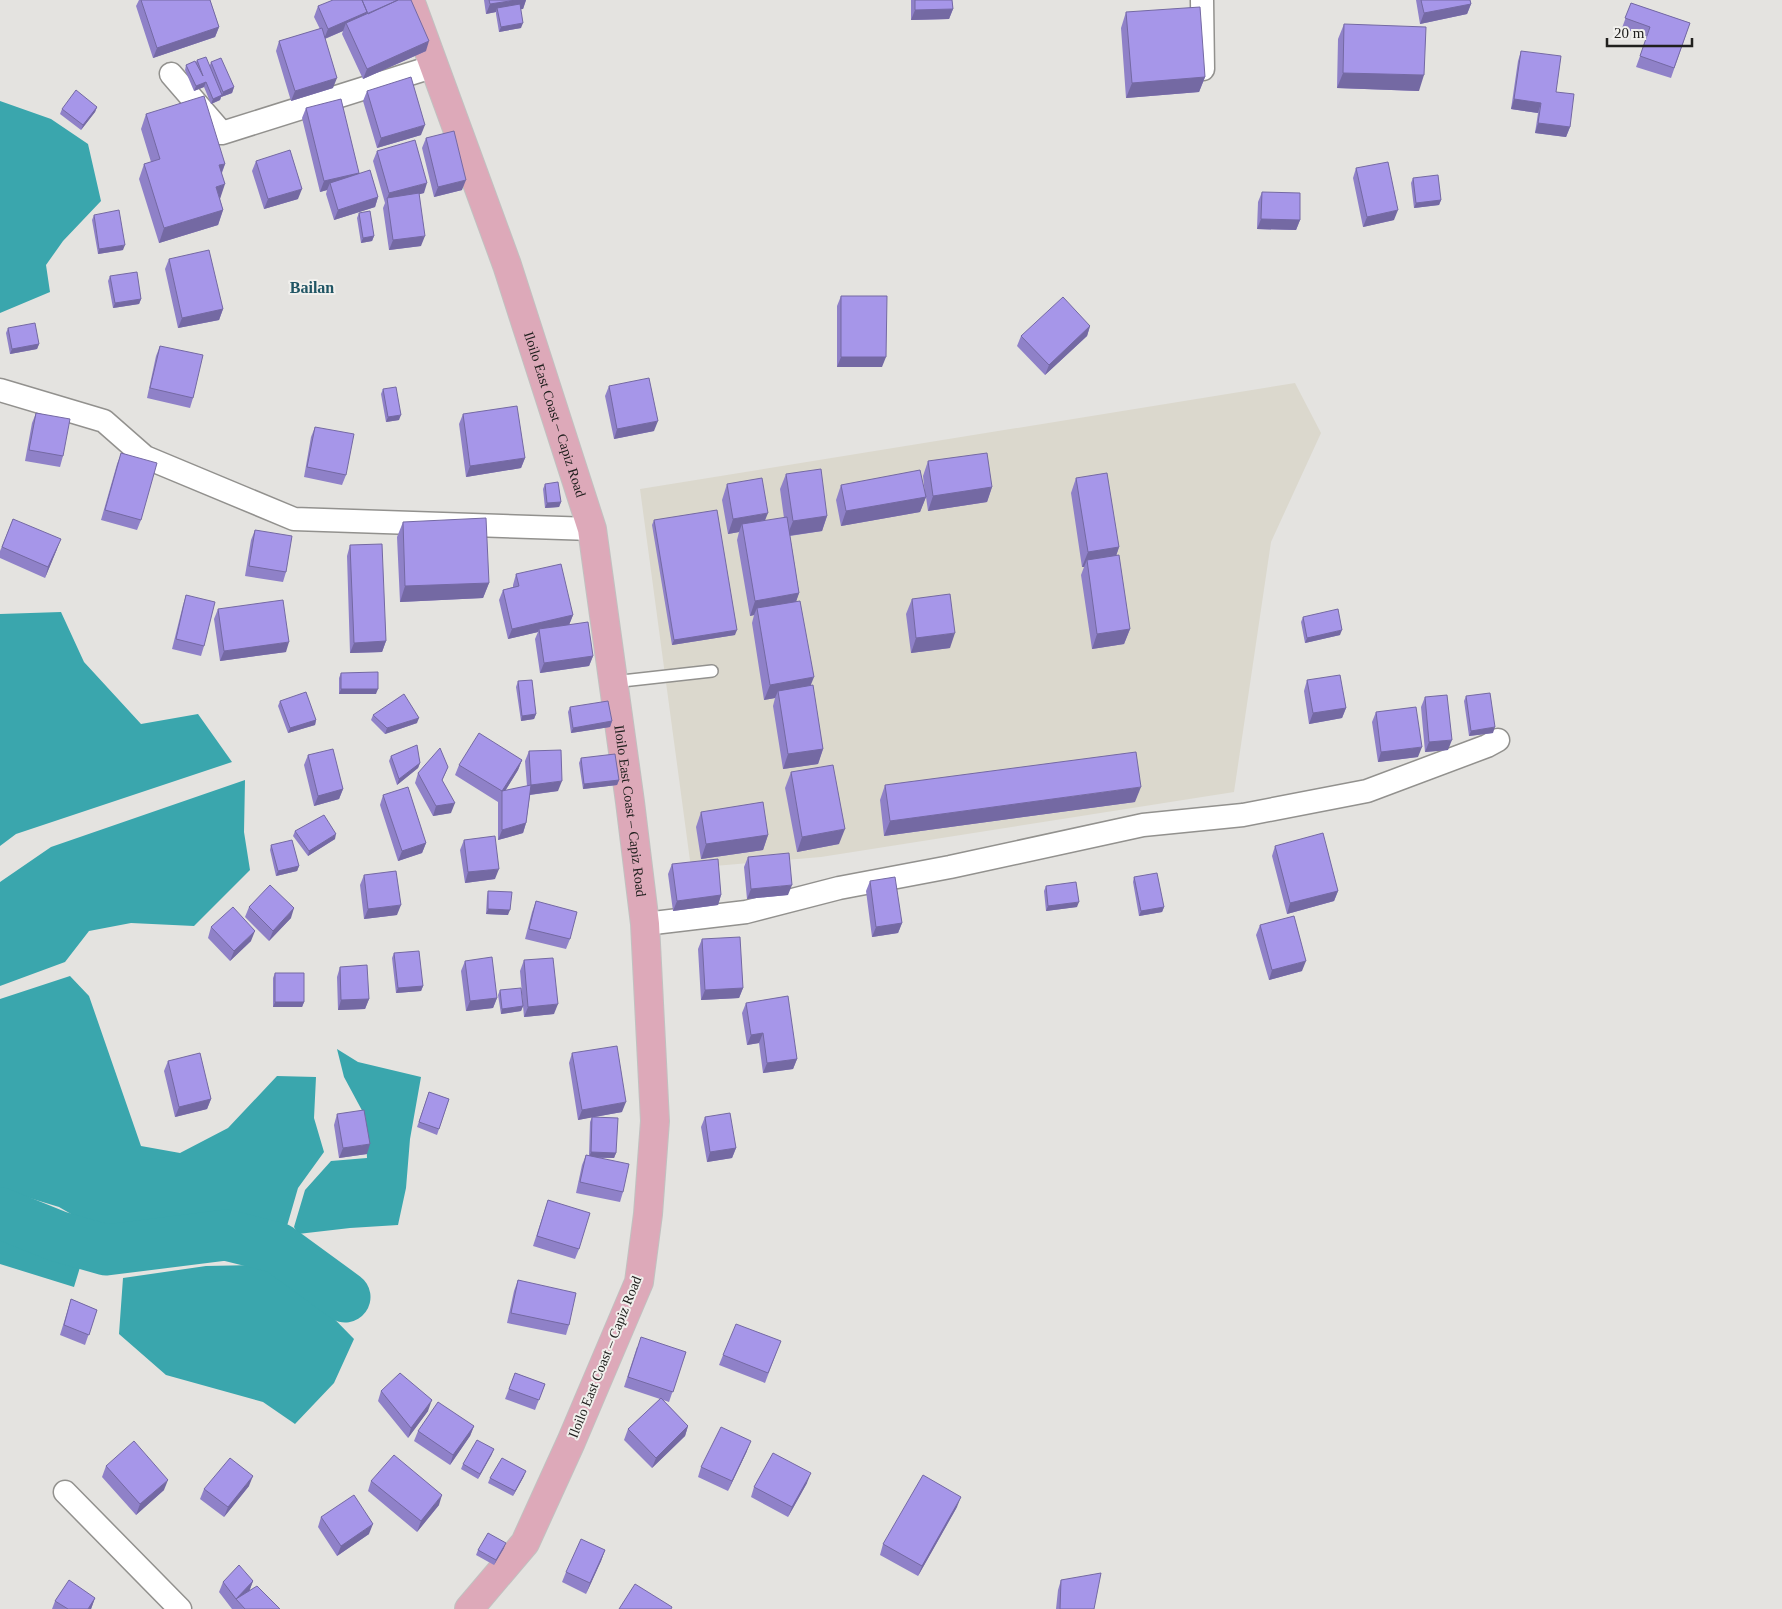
<svg xmlns="http://www.w3.org/2000/svg" width="1782" height="1609" font-family="Georgia,serif">
<style>
.built{fill:#dbd8cd}
.water{fill:#3aa6ad}
.lines{fill:none;stroke-linecap:round;stroke-linejoin:round}
.river{stroke:#3aa6ad;stroke-width:51}
.service-casing{stroke:#92918e;stroke-width:14}
.minor-casing{stroke:#92918e;stroke-width:25}
.primary-casing{stroke:#c1c1c0;stroke-width:30}
.service{stroke:#fff;stroke-width:11}
.minor{stroke:#fff;stroke-width:22}
.primary{stroke:#dda9b9;stroke-width:28}
.wall{fill:#8f81c8}
.shaded-wall{fill:#7469a3}
.building{fill:#a696e9;stroke:#7469a3}
.labels{text-anchor:middle;dominant-baseline:central;stroke-width:4;stroke-linejoin:round;paint-order:stroke}
.street-label{font-size:14px;fill:#20201e;stroke:#f1f0ed}
.quarter-label{font-size:16px;font-weight:bold;fill:#205564;stroke:#f1f0ed}
</style>
<rect width="100%" height="100%" fill="#e4e3e0"/>
<path class="built" d="M1295,383L1321,433L1271,542L1234,792L821,857L691,868L640,489Z"/>
<path class="water" d="M0,101L51,119L88,144L101,201L63,241L46,265L50,292L0,313Z
M61,612L84,662L141,724L198,714L232,762L16,834L0,846V614Z
M245,780L244,832L250,870L194,926L131,923L89,931L65,962L0,986V882L51,847Z
M70,976L89,996L141,1146L180,1153L228,1128L277,1076L316,1077L314,1118L324,1152L298,1188L287,1226L210,1216L102,1232L59,1207L0,1189V999Z
M337,1049L358,1062L421,1077L410,1139L406,1188L398,1225L350,1228L298,1234L294,1227L305,1190L331,1161L367,1158L365,1116L344,1077Z
M0,1232L26,1239L81,1264L74,1287L0,1264Z
M256,1265L305,1289L354,1339L334,1383L295,1424L263,1402L166,1375L119,1334L123,1278L206,1266Z"/>
<g class="lines">
<path class="river" d="M0,1213L57,1236L106,1250L226,1235L278,1248L345,1297"/>
<g class="service-casing">
<path id="service" d="M613,682L712,671"/>
</g>
<g class="minor-casing">
<path id="minor" d="M1202,0L1203,69
M171,74L222,133L435,66
M0,390L104,421L145,457L294,519L592,529
M645,924L746,912L839,888L950,867L1143,825L1243,815L1367,791L1487,746L1498,740
M65,1492L180,1609"/>
</g>
<g class="primary-casing">
<g id="primary">
<path id="s1" d="M410,0L507,265L592,529L630,802L645,924L655,1121L648,1214L639,1282L571,1442L525,1543L469,1609"/>
</g>
</g>
<use href="#service" class="service"/>
<use href="#minor" class="minor"/>
<use href="#primary" class="primary"/>
</g>
<path class="wall" d="M139,0H210L219,27L215,37L153,58L136,6Z
M411,0L426,51L363,79L342,34L343,31L325,39L333,88L291,101L276,51L279,41L320,29L314,17L318,6Z
M484,0H526L523,9H521V28L499,32L496,14V12L486,14Z
M911,0H952L953,9L949,19L911,20Z
M1416,0H1470L1471,4L1467,14L1420,24Z
M1631,3L1690,23L1671,78L1636,67L1647,37L1622,28Z
M1126,12L1205,77L1199,92L1126,98L1121,28Z
M1344,24L1419,91L1337,88L1338,39Z
M1521,51L1570,127L1566,137L1535,133L1538,113L1511,109L1518,61Z
M197,60L210,65L211,62L234,87L232,93L221,97L220,100L211,104L204,87L194,91L185,70L186,65L196,62Z
M367,91L421,135L377,148L363,101Z
M97,107L95,112L81,130L60,114L62,109Z
M306,108L358,174L378,197L375,207L334,220L326,194L327,190L320,192L302,118Z
M146,114L225,164L222,173L220,199L223,210L218,225L159,243L139,179L144,164L151,162L141,129Z
M426,138L462,190L434,197L422,148Z
M377,151L424,193L419,194L421,246L389,250L383,208L385,203L373,161Z
M256,161L298,199L264,209L252,171Z
M1356,168L1394,220L1363,227L1353,178Z
M1413,178L1441,200L1439,205L1414,208L1411,183Z
M1262,192L1300,220L1296,230L1257,229L1258,202Z
M359,213L374,236L372,241L361,243L357,218Z
M94,215L123,250L98,254L92,220Z
M169,259L223,309L219,320L178,328L165,269Z
M110,276L141,299L139,304L113,308L108,281Z
M841,296L882,367H837V306Z
M1090,326L1087,336L1045,375L1017,346L1021,336Z
M8,328L39,344L37,349L10,354L6,333Z
M160,346L193,398L190,408L147,398L156,356Z
M609,386L654,431L614,439L605,396Z
M383,389L399,420L386,422L381,394Z
M36,413L63,456L60,467L25,461L32,423Z
M463,414L525,458L521,468L466,477L459,424Z
M315,427L346,475L342,485L304,477L311,437Z
M121,454L141,520L137,530L101,520L117,464Z
M928,461L992,487L987,502L928,511L926,497L920,512L841,526L836,500L841,485L925,494L923,476Z
M786,474L827,516L822,531L790,536L799,593L796,601L811,685L823,749L818,764L783,769L773,706L775,698L764,700L752,623L754,615L750,616L737,540L739,532L728,534L722,500L727,484L765,521L784,518L780,489Z
M1076,478L1119,547L1116,556L1130,629L1124,644L1092,649L1081,575L1084,567H1082L1071,493Z
M545,484L561,502L559,507L545,508L543,489Z
M13,519L57,549L45,578L0,558V551Z
M654,520L735,635L672,645L652,525Z
M403,522L489,583L483,598L400,602L397,537Z
M255,530L286,572L283,582L245,576L251,540Z
M350,545L386,641L382,652L350,653L347,556Z
M516,574L573,615L569,625L593,656L589,666L540,673L535,639L538,632L508,639L499,600L503,590L513,587V585Z
M186,595L204,646L201,656L172,649L183,605Z
M912,599L950,648L911,653L906,614Z
M218,609L286,652L220,661L214,619Z
M1303,617L1340,635L1305,643L1301,622Z
M341,673L376,694H339V678Z
M1307,680L1346,708L1342,718L1309,724L1304,691Z
M518,681L536,714L534,719L521,721L516,687Z
M1466,696L1493,733L1469,736L1464,701Z
M1425,697L1448,750L1425,752L1421,707Z
M280,701L316,720L315,725L288,733L278,706Z
M570,707L612,721L610,727L571,733L568,712Z
M1376,712L1418,757L1378,762L1372,722Z
M373,715L417,723L385,734L371,720Z
M529,751L558,791L530,795L526,823L523,833L498,840V802L455,775L459,765L522,760L518,770L505,791L527,786L525,761Z
M308,755L343,789L339,799L314,806L304,765Z
M391,756L420,763L418,768L397,785L389,761Z
M581,758L619,780L617,785L583,789L579,763Z
M448,767L442,781L451,813L433,816L415,783L418,773Z
M791,772L839,844L797,852L785,788Z
M885,785L1135,802L884,836L880,800Z
M383,795L426,843L422,853L398,861L380,805Z
M701,812L768,835L763,850L701,859L696,827Z
M295,831L335,839L308,856L293,836Z
M464,840L495,879L465,883L460,850Z
M271,845L299,866L297,871L276,876L270,850Z
M1275,846L1338,891L1334,901L1287,914L1272,856Z
M748,857L788,895L747,899L744,867Z
M672,864L721,895L718,905L673,911L668,874Z
M364,875L397,915L364,919L360,885Z
M1134,877L1164,907L1162,912L1139,916L1133,882Z
M870,881L902,923L898,933L872,937L866,891Z
M1046,886L1077,907L1046,911L1044,891Z
M488,891L508,915L486,914L487,896Z
M536,901L570,939L566,949L525,939L532,912Z
M249,907L291,918L269,941L245,917Z
M1260,925L1302,971L1269,980L1256,935Z
M211,927L251,941L230,961L208,938Z
M702,939L743,988L739,998L701,1000L698,949Z
M394,953L423,986L421,991L396,993L392,958Z
M524,960L554,1014L524,1017L523,1006L521,1011L501,1014L498,995L500,990L523,1006L520,971Z
M465,961L497,998L493,1008L466,1011L461,971Z
M340,967L369,999L365,1009L338,1010L337,977Z
M275,973L304,1002L302,1007H273V978Z
M746,1003L797,1059L793,1069L763,1073L759,1043L747,1045L742,1013Z
M572,1053L622,1112L594,1117L616,1153L614,1158H599L623,1192L620,1202L576,1193L582,1165L586,1155H589L590,1122L592,1117L578,1120L569,1063Z
M168,1061L211,1099L207,1109L175,1117L164,1071Z
M429,1092L449,1099L437,1135L417,1127Z
M337,1114L367,1154L339,1158L334,1125Z
M705,1117L736,1148L732,1158L707,1162L701,1127Z
M548,1200L579,1249L575,1259L533,1246Z
M518,1280L569,1325L566,1335L507,1323L514,1291Z
M71,1299L97,1310L85,1345L60,1335Z
M637,1347L686,1352L669,1402L663,1400L688,1426L685,1436L652,1468L624,1440L628,1429L660,1399L624,1387Z
M777,1351L765,1383L719,1365L723,1355Z
M515,1373L545,1384L535,1410L505,1399Z
M381,1391L428,1411L408,1438L378,1401Z
M474,1426L470,1436L450,1465L414,1441L418,1431Z
M747,1451L728,1491L698,1477L701,1467Z
M492,1454L478,1479L461,1469L463,1464Z
M106,1466L164,1490L136,1515L102,1477Z
M524,1476L513,1496L488,1483L490,1478Z
M371,1481L439,1505L417,1532L368,1491Z
M807,1483L788,1517L751,1497L754,1487Z
M249,1486L224,1517L200,1499L204,1489Z
M957,1507L918,1576L880,1555L883,1544Z
M321,1517L369,1534L337,1556L318,1527Z
M504,1548L494,1565L476,1555L478,1550Z
M605,1550L601,1561L586,1594L562,1582L566,1572Z
M1061,1580L1094,1609H1056L1058,1590Z
M253,1581L249,1591L280,1609H232L219,1592L223,1582Z
M95,1598L91,1609H52L55,1601Z"/>
<path class="shaded-wall" d="M516,0H526L523,9L498,12L497,8L496,12L486,14L490,4Z
M1471,4L1467,14L1420,24L1424,13Z
M953,9L949,19L911,20L915,10Z
M367,12L363,22L346,23L343,31L324,39L328,29Z
M523,23L521,28L499,32L501,27Z
M219,27L215,37L153,58L157,48Z
M429,41L426,51L363,79L367,69Z
M1343,73L1424,75L1419,91L1337,88Z
M1205,77L1199,92L1126,98L1132,83Z
M337,78L333,88L291,101L295,91Z
M206,82L204,87L194,91L196,86Z
M234,87L232,93L221,97L220,100L211,104L213,99L222,95L223,92Z
M1514,99L1541,103L1538,113L1511,109Z
M97,107L95,112L81,130L83,125Z
M1538,123L1570,127L1566,137L1535,133Z
M425,125L421,135L377,148L381,138Z
M225,164L219,179V165Z
M359,173L355,183H330L327,190L320,192L324,181Z
M466,180L462,190L434,197L438,187Z
M427,183L424,193L387,203V199L389,193Z
M225,184L220,199L216,187Z
M302,189L298,199L264,209L268,199Z
M378,197L375,207L334,220L338,210Z
M1441,200L1439,205L1414,208L1416,203Z
M223,210L218,225L159,243L164,228Z
M1398,210L1394,220L1363,227L1367,217Z
M1261,219L1300,220L1296,230L1257,229Z
M374,236L372,241L361,243L363,238Z
M425,236L421,246L389,250L393,240Z
M125,245L123,250L98,254L99,249Z
M141,299L139,304L113,308L115,303Z
M223,309L219,320L178,328L182,318Z
M1090,326L1087,336L1045,375L1049,365Z
M39,344L37,349L10,354L12,349Z
M841,357H886L882,367H837Z
M401,415L399,420L386,422L388,417Z
M658,421L654,431L614,439L617,429Z
M525,458L521,468L466,477L470,466Z
M992,487L987,502L928,511L933,496Z
M926,497L920,512L841,526L846,511Z
M561,502L559,507L545,508L547,503Z
M768,513L762,528L742,524L739,532L728,534L733,519Z
M827,516L822,531L787,536L793,521Z
M61,539L57,549L45,578L48,567Z
M1119,547L1114,562L1087,560L1084,567H1082L1088,552Z
M489,583L483,598L400,602L405,586Z
M799,593L794,608H757L754,615L750,616L755,601Z
M573,615L569,625L539,629L538,632L508,639L512,629Z
M1130,629L1124,644L1092,649L1097,634Z
M737,630L735,635L672,645L674,640Z
M1342,630L1340,635L1305,643L1307,638Z
M955,633L950,648L911,653L916,638Z
M386,641L382,652L350,653L354,643Z
M289,642L286,652L220,661L224,651Z
M593,656L589,666L540,673L544,663Z
M814,677L808,692L778,691L775,698L764,700L770,685Z
M341,689H378L376,694H339Z
M1346,708L1342,718L1309,724L1313,713Z
M536,714L534,719L521,721L522,716Z
M419,718L417,723L385,734L387,728Z
M316,720L315,725L288,733L290,728Z
M612,721L610,727L571,733L573,728Z
M1495,727L1493,733L1469,736L1471,731Z
M1452,740L1448,750L1425,752L1429,742Z
M1422,747L1418,757L1378,762L1381,752Z
M823,749L818,764L783,769L788,754Z
M522,760L518,770L502,796V791Z
M420,763L418,768L397,785L399,779Z
M619,780L617,785L583,789L584,784Z
M562,781L558,791L528,795L531,785Z
M1141,787L1135,802L884,836L890,821Z
M343,789L339,799L314,806L318,796Z
M455,803L451,813L433,816L436,806Z
M526,823L523,833L498,840L502,830Z
M845,829L839,844L797,852L802,837Z
M336,834L335,839L308,856L309,851Z
M768,835L763,850L701,859L706,844Z
M426,843L422,853L398,861L402,851Z
M299,866L297,871L276,876L278,871Z
M499,869L495,879L465,883L468,872Z
M792,885L788,895L747,899L751,889Z
M1338,891L1334,901L1287,914L1290,903Z
M721,895L718,905L673,911L677,901Z
M1079,902L1077,907L1046,911L1048,906Z
M401,905L397,915L364,919L368,909Z
M1164,907L1162,912L1139,916L1141,911Z
M294,908L291,918L269,941L273,931Z
M488,909L510,910L508,915L486,914Z
M902,923L898,933L872,937L876,927Z
M255,931L251,941L230,961L234,951Z
M1306,961L1302,971L1269,980L1272,970Z
M423,986L421,991L396,993L398,988Z
M743,988L739,998L701,1000L705,990Z
M497,998L493,1008L466,1011L470,1001Z
M369,999L365,1009L338,1010L341,1000Z
M275,1002H304L302,1007H273Z
M558,1004L554,1014L524,1017L528,1007Z
M523,1006L521,1011L501,1014L502,1009Z
M763,1033L759,1043L747,1045L751,1035Z
M797,1059L793,1069L763,1073L767,1063Z
M211,1099L207,1109L175,1117L179,1107Z
M626,1102L622,1112L578,1120L582,1110Z
M370,1144L367,1154L339,1158L343,1148Z
M736,1148L732,1158L707,1162L710,1152Z
M591,1152L616,1153L614,1158L589,1157Z
M432,1400L428,1411L408,1438L411,1428Z
M474,1426L470,1436L450,1465L453,1455Z
M688,1426L685,1436L652,1468L656,1458Z
M751,1441L747,1451L728,1491L732,1481Z
M494,1449L492,1454L478,1479L480,1474Z
M526,1471L524,1476L513,1496L515,1491Z
M811,1473L807,1483L788,1517L792,1507Z
M253,1476L249,1486L224,1517L228,1507Z
M168,1480L164,1490L136,1515L140,1504Z
M442,1495L439,1505L417,1532L421,1521Z
M961,1497L957,1507L918,1576L922,1566Z
M373,1524L369,1534L337,1556L341,1546Z
M506,1543L504,1548L494,1565L496,1560Z
M605,1550L601,1561L586,1594L590,1583Z
M253,1581L249,1592L236,1599Z
M95,1598L91,1609H88Z"/>
<path class="building" d="M141,0H210L219,27L157,48Z
M333,0H362L367,12L328,29L318,6Z
M362,0H398L368,14Z
M398,0H411L429,41L367,69L346,23Z
M489,0H516L490,4Z
M915,0H952L953,9L915,10Z
M1421,0H1470L1471,4L1424,13Z
M1631,3L1690,23L1674,68L1640,56L1650,27L1625,18Z
M520,4L523,23L501,27L497,8Z
M1200,7L1205,77L1132,83L1126,12Z
M1344,24L1426,27L1424,75L1343,73Z
M322,28L337,78L295,91L279,41Z
M1521,51L1561,56L1556,92L1574,94L1570,127L1538,123L1541,103L1514,99Z
M206,57L222,95L213,99L206,82L196,86L186,65L195,61L203,76L197,60Z
M221,58L234,87L223,92L211,62Z
M411,77L425,125L381,138L367,91Z
M76,90L97,107L83,125L62,109Z
M204,96L225,164L219,165L225,184L216,187L223,210L164,228L144,164L160,159L146,114Z
M341,99L359,173L324,181L306,108Z
M454,131L466,180L438,187L426,138Z
M415,140L427,183L389,193L377,151Z
M290,150L302,189L268,199L256,161Z
M1388,162L1398,210L1367,217L1356,168Z
M370,170L378,197L338,210L330,183Z
M1438,175L1441,200L1416,203L1413,178Z
M1262,192L1300,193V220L1261,219Z
M419,193L425,236L393,240L387,198Z
M119,210L125,245L99,249L94,215Z
M370,211L374,236L363,238L359,213Z
M209,250L223,309L182,318L169,259Z
M137,272L141,299L115,303L110,276Z
M841,296H887L886,357H841Z
M1063,297L1090,326L1049,365L1021,336Z
M35,323L39,344L12,349L8,328Z
M160,346L203,355L193,398L150,388Z
M649,378L658,421L617,429L609,386Z
M396,387L401,415L388,417L383,389Z
M517,406L525,458L470,466L463,414Z
M36,413L70,419L63,456L29,450Z
M315,427L354,434L346,475L307,467Z
M121,453L157,463L141,520L105,510Z
M987,453L992,487L933,496L928,461Z
M821,469L827,516L793,521L786,474Z
M920,470L926,497L846,511L841,485Z
M1107,473L1119,547L1088,552L1076,478Z
M762,478L768,513L733,519L727,484Z
M558,482L561,502L547,503L545,484Z
M717,510L737,630L674,640L654,520Z
M787,517L799,593L755,601L742,524Z
M486,518L489,583L405,586L403,522Z
M13,519L61,539L48,567L2,547Z
M255,530L292,536L286,572L249,566Z
M382,544L386,641L354,643L350,545Z
M1119,555L1130,629L1097,634L1087,560Z
M561,564L573,615L512,629L503,590L519,586L516,574Z
M950,594L955,633L916,638L912,599Z
M186,595L215,602L204,646L176,639Z
M283,600L289,642L224,651L218,609Z
M800,601L814,677L770,685L757,608Z
M1338,609L1342,630L1307,638L1303,617Z
M588,622L593,656L544,663L539,629Z
M378,672V689H341V673Z
M1340,675L1346,708L1313,713L1307,680Z
M532,680L536,714L522,716L518,681Z
M813,685L823,749L788,754L778,691Z
M306,692L316,720L290,728L280,701Z
M1490,693L1495,727L1471,731L1466,696Z
M404,694L419,718L387,728L373,715Z
M1447,695L1452,740L1429,742L1425,697Z
M608,701L612,721L573,728L570,707Z
M1416,707L1422,747L1381,752L1376,712Z
M479,733L522,760L502,791L459,765Z
M417,745L420,763L399,779L391,756Z
M440,748L448,767L442,780L455,803L436,806L418,773Z
M333,749L343,789L318,796L308,755Z
M561,750L562,781L531,785L526,823L502,830V791L531,785L529,751Z
M1136,752L1141,787L890,821L885,785Z
M615,754L619,780L584,784L581,758Z
M833,765L845,829L802,837L791,772Z
M408,787L426,843L402,851L383,795Z
M763,802L768,835L706,844L701,812Z
M324,815L336,834L309,851L295,831Z
M1323,833L1338,891L1290,903L1275,846Z
M495,836L499,869L468,872L464,840Z
M292,840L299,866L278,871L271,845Z
M789,853L792,885L751,889L748,857Z
M718,859L721,895L677,901L672,864Z
M396,871L401,905L368,909L364,875Z
M1157,873L1164,907L1141,911L1134,877Z
M895,877L902,923L876,927L870,881Z
M1076,882L1079,902L1048,906L1046,886Z
M270,885L294,908L273,931L249,907Z
M488,891L512,892L510,910L488,909Z
M536,901L577,912L570,939L529,929Z
M233,907L255,931L234,951L211,927Z
M1294,916L1306,961L1272,970L1260,925Z
M740,937L743,988L705,990L702,939Z
M419,951L423,986L398,988L394,953Z
M492,957L497,998L470,1001L465,961Z
M553,958L558,1004L528,1007L524,960Z
M367,965L369,999L341,1000L340,967Z
M275,973H304V1002H275Z
M521,988L523,1006L502,1009L500,990Z
M788,996L797,1059L767,1063L763,1033L751,1035L746,1003Z
M617,1046L626,1102L582,1110L572,1053Z
M200,1053L211,1099L179,1107L168,1061Z
M429,1092L449,1099L439,1129L419,1122Z
M364,1110L370,1144L343,1148L337,1114Z
M730,1113L736,1148L710,1152L705,1117Z
M592,1117L618,1118L616,1153L591,1152Z
M586,1155L629,1164L623,1192L580,1182Z
M548,1200L590,1213L579,1249L537,1236Z
M518,1280L576,1293L569,1325L511,1313Z
M71,1299L97,1310L89,1335L64,1325Z
M736,1324L781,1341L768,1373L723,1355Z
M641,1337L686,1352L673,1392L628,1377Z
M400,1373L432,1400L411,1428L381,1391Z
M515,1373L545,1384L539,1400L509,1389Z
M661,1398L688,1426L656,1458L628,1429Z
M438,1402L474,1426L453,1455L418,1431Z
M721,1427L751,1441L732,1481L701,1467Z
M477,1440L494,1449L480,1474L463,1464Z
M134,1441L168,1480L140,1504L106,1466Z
M773,1453L811,1473L792,1507L754,1487Z
M394,1455L442,1495L421,1521L371,1481Z
M230,1458L253,1476L228,1507L204,1489Z
M502,1458L526,1471L515,1491L490,1478Z
M923,1475L961,1497L922,1566L883,1544Z
M354,1495L373,1524L341,1546L321,1517Z
M488,1533L506,1543L496,1560L478,1550Z
M581,1539L605,1550L590,1583L566,1572Z
M239,1565L253,1581L236,1599L223,1582Z
M1101,1573L1094,1609H1060L1061,1580Z
M69,1580L95,1598L88,1609H68L55,1601Z
M635,1584L672,1607L671,1609H619Z
M257,1586L280,1609H245L236,1599Z"/>
<g class="labels">
<g class="street-label">
<text stroke="none"><textPath href="#s1" startOffset="439">Iloilo East Coast – Capiz Road</textPath></text>
<text stroke="none"><textPath href="#s1" startOffset="844">Iloilo East Coast – Capiz Road</textPath></text>
<text transform="translate(605 1357) rotate(-68)">Iloilo East Coast – Capiz Road</text>
</g>
<g class="quarter-label">
<text x="312" y="287">Bailan</text>
</g>
</g>
<path d="M1607 38v8h85v-8" fill="none" stroke="#20201e" stroke-width="2.5"/>
<text x="1614" y="38" font-size="15" fill="#20201e" stroke="#f1f0ed" stroke-width="4" paint-order="stroke">20 m</text>
</svg>
